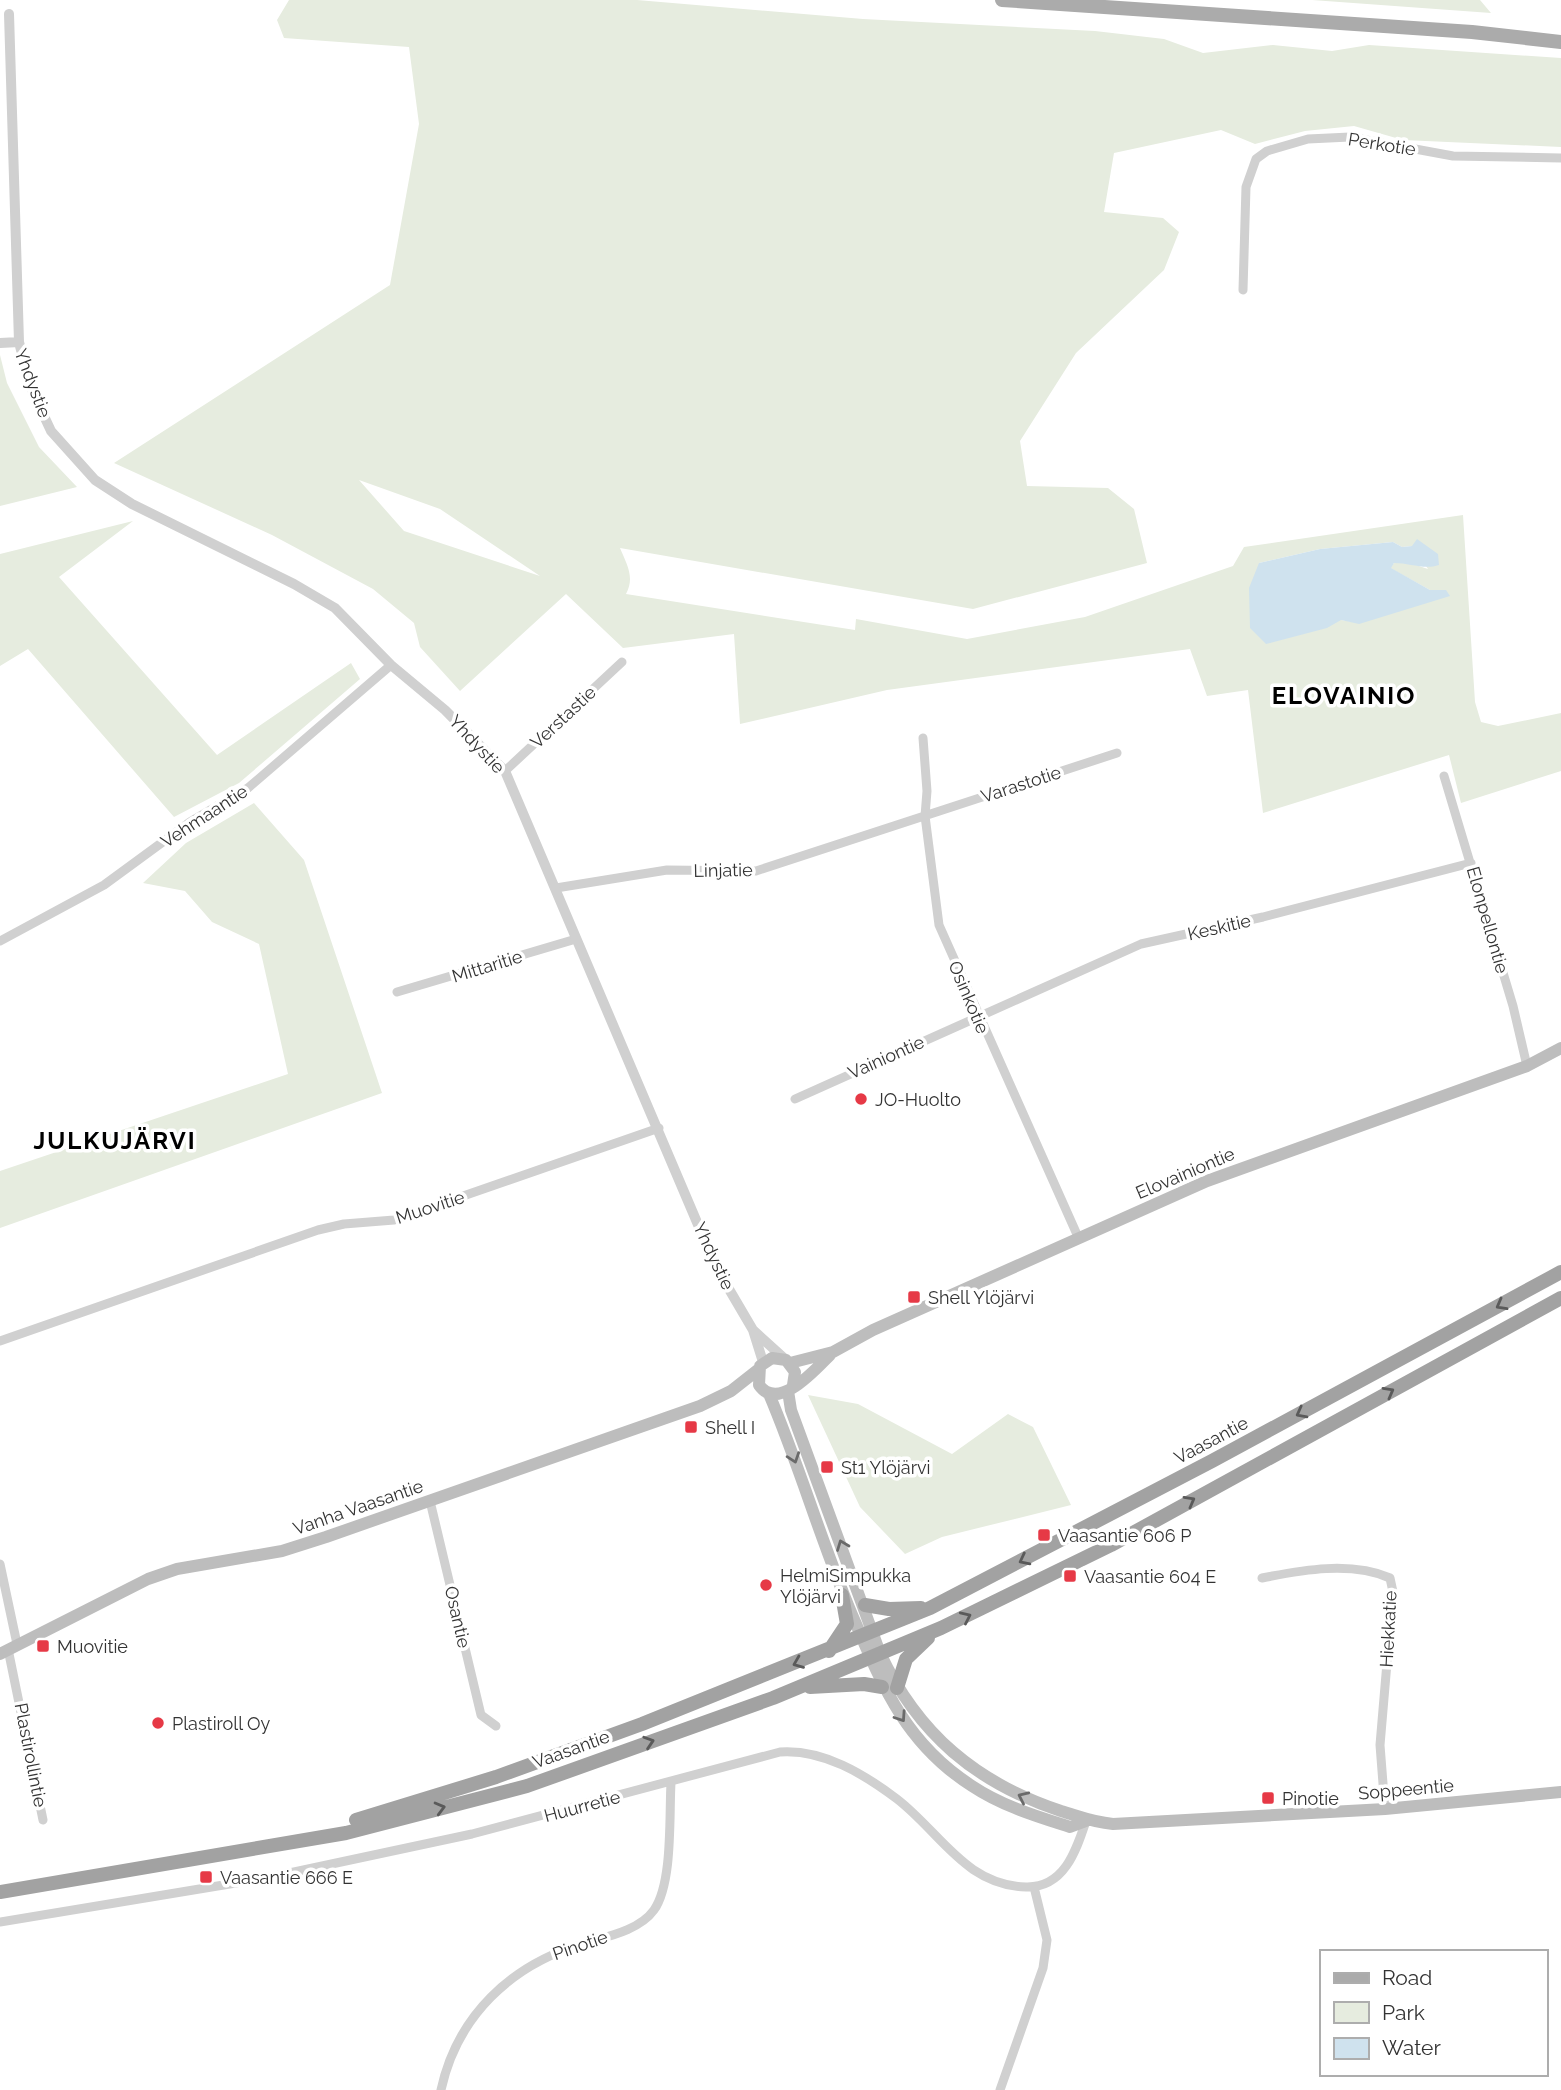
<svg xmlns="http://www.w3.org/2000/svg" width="1561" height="2090" font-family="Raleway,sans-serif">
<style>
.green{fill:#e6ecdf;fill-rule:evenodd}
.water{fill:#cfe2ee}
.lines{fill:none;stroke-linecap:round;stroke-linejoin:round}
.minor{stroke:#d0d0d0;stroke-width:9}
.tertiary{stroke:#d0d0d0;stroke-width:10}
.secondary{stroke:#bdbdbd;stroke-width:12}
.primary{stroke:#ababab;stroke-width:14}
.trunk{stroke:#a2a2a2;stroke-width:14}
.oneway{stroke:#5a5a5a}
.oneway2{stroke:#6a6a6a}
.poi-dot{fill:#e63946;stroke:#fff;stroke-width:2.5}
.labels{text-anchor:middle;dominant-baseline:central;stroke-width:7;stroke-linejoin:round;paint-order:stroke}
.street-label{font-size:18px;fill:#333;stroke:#fff}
.poi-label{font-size:18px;fill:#333;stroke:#fff;text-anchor:start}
.district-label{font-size:24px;font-weight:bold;letter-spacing:2px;fill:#000;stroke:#fff}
</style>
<rect width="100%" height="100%" fill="#fff"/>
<path class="green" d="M289,0H637L863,19L1095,31L1164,39L1203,53L1273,45L1332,51L1369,45L1561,58V147L1403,140L1354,126L1305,131L1255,144L1221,130L1114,153L1104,212L1163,218L1179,232L1164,270L1076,353L1020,441L1027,486L1108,488L1134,509L1147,563L973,609L620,548C627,565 635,577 626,594L855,630L856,619L967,639L1085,617L1233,566L1244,547L1463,515L1475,702L1481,722L1498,726L1561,713V771L1461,803L1449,755L1263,813L1248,690L1207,696L1190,649L887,690L740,724L734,634L623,648L566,594L460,691L420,647L414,623L373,589L272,535L114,463L390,285L419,124L409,47L284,38L277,20ZM359,480L440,509L540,576L404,531ZM1393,542L1402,547L1412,546L1428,569L1410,563H1394L1390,568L1430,590H1446L1359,623L1341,620L1259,563L1320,549Z
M1312,0H1480L1491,13Z
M0,355L7,383L39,447L77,487L0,506Z
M133,521L59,577L217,755L351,663L360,679L239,783L174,817L28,649L0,666V554Z
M254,803L304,860L382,1093L0,1228V1171L288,1074L259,944L212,922L185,891L143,883L186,843Z
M808,1395L858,1404L952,1454L1008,1414L1033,1427L1071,1505L942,1537L905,1554L860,1507Z"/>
<path class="water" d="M1417,539L1438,554L1439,565C1424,570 1410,563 1394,563L1391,568L1430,590H1446L1450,596L1359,624L1341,620L1327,628L1266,644L1250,628L1249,588L1259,563L1320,549L1393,542L1402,547L1412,546Z"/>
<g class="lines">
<path class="minor" d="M1243,290L1246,187L1256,159L1267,151L1308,139L1350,137L1453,156L1561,158
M923,738L927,791L925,816L939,925L1079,1239
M505,771L622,662
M1444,776L1513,1006L1527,1066
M556,888L667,870L756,871L1117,753
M0,941L104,885L190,822L248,788L391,665
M397,992L576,939
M795,1099L1141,944L1263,917L1471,863
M0,1341L318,1230L344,1224L394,1220L659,1128
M430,1501L481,1715L496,1726
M0,1564L17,1644
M1262,1578C1302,1570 1351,1561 1390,1578L1393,1592L1380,1745L1385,1809
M8,1649L43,1820
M0,1922L266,1878L472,1834L780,1752C823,1749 864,1774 897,1799C941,1833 965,1885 1026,1887C1064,1888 1076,1851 1086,1821
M441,2090C457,2016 511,1965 582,1944C605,1937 639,1931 654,1910C673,1883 669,1816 671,1783
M1000,2090L1043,1968L1047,1940L1034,1887"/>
<path class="tertiary" d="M9,14L19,342L30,386L51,431L95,480L132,504L294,584L335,608L391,665L445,710L505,771L716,1267L753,1330L763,1362
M0,343L19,342
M753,1330L786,1360"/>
<path class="secondary" d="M790,1363L833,1352L873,1330L1207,1181L1527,1066L1561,1048
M793,1385L795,1372L786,1360L772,1358L760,1366L759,1385C778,1412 814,1371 830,1355
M788,1391L791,1410L880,1653C918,1734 976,1783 1061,1811C1081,1817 1092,1822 1113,1824L1385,1809L1561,1792
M769,1394C801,1469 823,1549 856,1624C884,1690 908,1745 972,1786C1002,1806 1036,1816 1070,1827L1086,1821
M0,1654L148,1579L177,1569L282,1551L326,1537L700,1406L731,1391L759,1369"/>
<path class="primary" d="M1002,0L1472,32L1561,42"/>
<path class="trunk" d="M865,1605L889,1609L921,1608
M829,1651L847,1624L842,1595
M810,1687L864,1684L882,1687
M897,1688L906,1659L928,1638
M356,1820L496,1777L642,1724L930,1608L1212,1461L1561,1272
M0,1892L346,1833L527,1786L773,1698L941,1628L1111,1545L1561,1298"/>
</g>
<defs><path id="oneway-chevron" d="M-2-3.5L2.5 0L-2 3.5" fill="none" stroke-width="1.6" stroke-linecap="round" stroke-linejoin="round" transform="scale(1.75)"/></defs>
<g class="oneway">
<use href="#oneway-chevron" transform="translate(1501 1305) rotate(151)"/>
<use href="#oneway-chevron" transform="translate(1389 1392) rotate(-29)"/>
<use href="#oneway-chevron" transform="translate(1301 1413) rotate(152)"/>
<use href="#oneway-chevron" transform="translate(1190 1501) rotate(-29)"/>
<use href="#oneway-chevron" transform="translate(1024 1560) rotate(153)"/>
<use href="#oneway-chevron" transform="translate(966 1617) rotate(-25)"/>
<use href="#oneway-chevron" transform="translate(798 1663) rotate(158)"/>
<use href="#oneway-chevron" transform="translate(649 1742) rotate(-18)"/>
<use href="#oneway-chevron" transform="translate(440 1808) rotate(-15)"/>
</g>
<g class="oneway2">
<use href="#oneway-chevron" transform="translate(794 1458) rotate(71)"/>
<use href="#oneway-chevron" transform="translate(842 1545) rotate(-111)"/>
<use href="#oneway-chevron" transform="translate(901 1717) rotate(56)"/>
<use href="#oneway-chevron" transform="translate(1023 1797) rotate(-155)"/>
</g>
<g class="poi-dot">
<circle cx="861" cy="1099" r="7"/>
<rect x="907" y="1290" width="14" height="14" rx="3.5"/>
<rect x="684" y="1420" width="14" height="14" rx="3.5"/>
<rect x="820" y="1460" width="14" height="14" rx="3.5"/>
<rect x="1037" y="1528" width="14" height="14" rx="3.5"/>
<rect x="1063" y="1569" width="14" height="14" rx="3.5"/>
<circle cx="766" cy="1585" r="7"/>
<rect x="36" y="1639" width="14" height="14" rx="3.5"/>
<circle cx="158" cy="1723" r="7"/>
<rect x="1261" y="1791" width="14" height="14" rx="3.5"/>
<rect x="199" y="1870" width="14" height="14" rx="3.5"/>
</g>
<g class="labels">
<g class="street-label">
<text transform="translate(1382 144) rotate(9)">Perkotie</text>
<text transform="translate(33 383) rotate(69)">Yhdystie</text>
<text transform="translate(563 717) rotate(-43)">Verstastie</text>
<text transform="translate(477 744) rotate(47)">Yhdystie</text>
<text transform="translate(1021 784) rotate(-18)">Varastotie</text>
<text transform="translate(204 816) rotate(-33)">Vehmaantie</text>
<text transform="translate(723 870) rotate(-1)">Linjatie</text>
<text transform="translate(1488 920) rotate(74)">Elonpellontie</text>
<text transform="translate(1219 927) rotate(-13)">Keskitie</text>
<text transform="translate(487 966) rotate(-17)">Mittaritie</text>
<text transform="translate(969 997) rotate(67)">Osinkotie</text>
<text transform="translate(886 1057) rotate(-24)">Vainiontie</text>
<text transform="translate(1185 1173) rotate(-23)">Elovainiontie</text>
<text transform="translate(430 1207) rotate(-18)">Muovitie</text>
<text transform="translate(714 1256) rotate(65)">Yhdystie</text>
<text transform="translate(1211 1440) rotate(-28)">Vaasantie</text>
<text transform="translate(358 1507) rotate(-19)">Vanha Vaasantie</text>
<text transform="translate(458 1617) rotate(77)">Osantie</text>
<text transform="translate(1388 1629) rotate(-87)">Hiekkatie</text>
<text transform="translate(571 1749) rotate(-20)">Vaasantie</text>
<text transform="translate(31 1755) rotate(79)">Plastirollintie</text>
<text transform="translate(1406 1789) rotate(-5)">Soppeentie</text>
<text transform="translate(582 1806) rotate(-15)">Huurretie</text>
<text transform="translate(580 1945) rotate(-19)">Pinotie</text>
</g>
<g class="poi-label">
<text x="875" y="1099">JO-Huolto</text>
<text x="928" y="1297">Shell Ylöjärvi</text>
<text x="705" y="1427">Shell I</text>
<text x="841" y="1467">St1 Ylöjärvi</text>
<text x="1058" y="1535">Vaasantie 606 P</text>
<text x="780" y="1575">HelmiSimpukka<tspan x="780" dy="21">Ylöjärvi</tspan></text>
<text x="1084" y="1576">Vaasantie 604 E</text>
<text x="57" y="1646">Muovitie</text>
<text x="172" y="1723">Plastiroll Oy</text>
<text x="1282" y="1798">Pinotie</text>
<text x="220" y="1877">Vaasantie 666 E</text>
</g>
<g class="district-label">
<text x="1344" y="695">ELOVAINIO</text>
<text x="115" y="1140">JULKUJÄRVI</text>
</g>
</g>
<rect x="1320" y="1950" width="228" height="126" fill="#ffffff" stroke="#adadad" stroke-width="2"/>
<rect x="1334" y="1973" width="35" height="10" fill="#ababab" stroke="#adadad" stroke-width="2"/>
<text x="1382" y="1985" font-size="21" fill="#333333">Road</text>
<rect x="1334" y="2002" width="35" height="21" fill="#e6ecdf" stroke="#adadad" stroke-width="2"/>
<text x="1382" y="2020" font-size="21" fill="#333333">Park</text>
<rect x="1334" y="2038" width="35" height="21" fill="#cfe2ee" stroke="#adadad" stroke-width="2"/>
<text x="1382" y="2055" font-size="21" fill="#333333">Water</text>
</svg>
